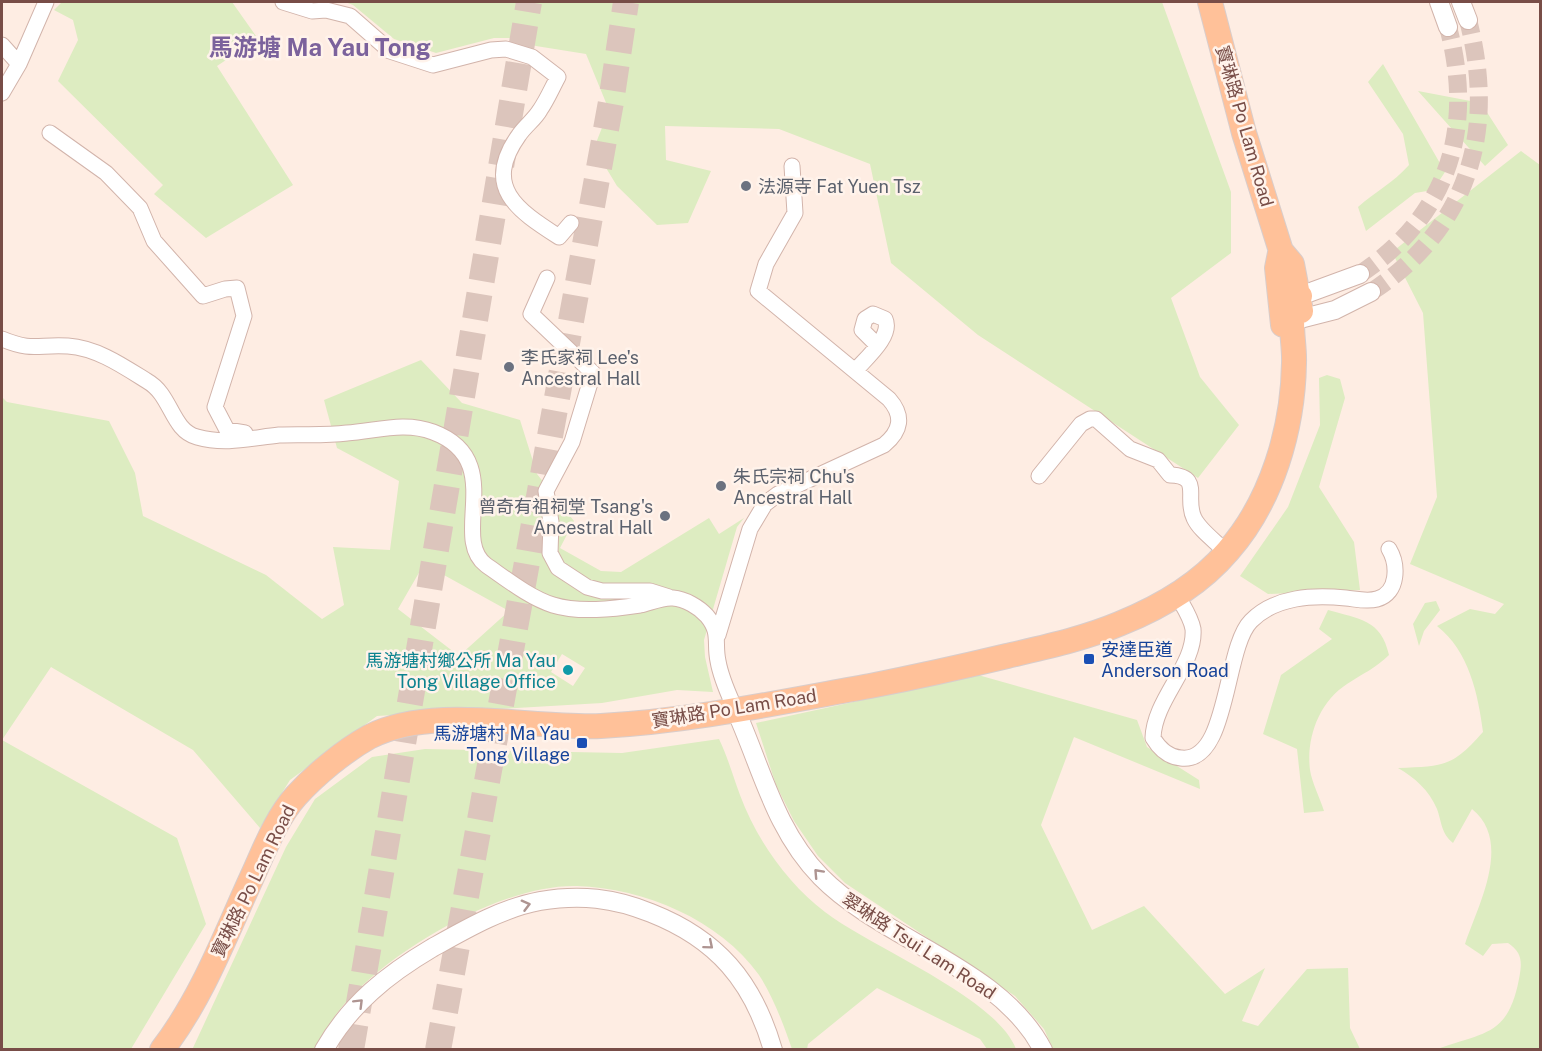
<svg xmlns="http://www.w3.org/2000/svg" width="1542" height="1051" font-family="'Public Sans','Noto Sans TC',sans-serif">
<style>
.green{fill:#ddecc1;fill-rule:evenodd}
.lines{fill:none;stroke-linecap:round;stroke-linejoin:round}
.tertiary-tunnel{stroke:#dcc5bc;stroke-width:18;stroke-dasharray:18 9;stroke-linecap:butt}
.trunk-tunnel{stroke:#dcc5bc;stroke-width:26;stroke-dasharray:26 13;stroke-linecap:butt}
.minor-casing{stroke:#d2b4ab;stroke-width:17}
.tertiary-casing{stroke:#d2b4ab;stroke-width:20}
.primary-casing{stroke:#d9cdcb;stroke-width:26}
.minor{stroke:#fff;stroke-width:15}
.tertiary{stroke:#fff;stroke-width:18}
.primary{stroke:#ffc199;stroke-width:24}
.oneway{stroke:#ae9491}
.worship-dot{fill:#6b7280;stroke:#fff3eb;stroke-width:2}
.transit-dot{fill:#1a4fb4;stroke:#fff3eb;stroke-width:2}
.culture-dot{fill:#0f9aa8;stroke:#fff3eb;stroke-width:2}
.labels{text-anchor:middle;dominant-baseline:central;stroke-width:5;stroke-linejoin:round;paint-order:stroke}
.street-label{font-size:18px;fill:#784d47;stroke:#fff3eb}
.worship-label{font-size:18px;fill:#5b616d;stroke:#fff3eb;text-anchor:start}
.transit-label{font-size:18px;fill:#164399;stroke:#fff3eb;text-anchor:start}
.culture-label{font-size:18px;fill:#0d838f;stroke:#fff3eb;text-anchor:end}
.district-label{font-size:24px;font-weight:bold;fill:#7b629c;stroke:#fff3eb}
</style>
<rect width="100%" height="100%" fill="#feede3"/>
<path class="green" d="M62,2H232L256,36L253,42L217,66L293,185L206,238L154,194L163,185L58,81L78,40L73,20L54,10Z
M345,2H1162L1231,192V253L1171,298L1200,377L1239,425L1198,478L978,335L891,263L870,164L779,129L665,126L666,160L711,171L688,223L657,225L617,186L594,148L609,110L586,54L536,46L509,38H494L436,53L394,39L353,5Z
M1383,64L1445,172L1433,190L1415,193L1366,231L1358,207C1376,191 1393,183 1409,165L1403,134L1368,82Z
M1418,91L1481,103L1508,145L1485,166Z
M1521,151L1540,165V1049H1437C1485,1032 1508,1036 1519,979C1522,963 1523,953 1508,943L1492,944L1483,956L1465,944C1478,905 1513,842 1472,809L1453,843C1441,833 1442,823 1437,809C1429,790 1415,778 1398,768C1445,766 1452,767 1483,732C1478,694 1469,651 1437,626L1470,609L1495,614L1504,604L1410,564L1437,497L1423,313L1392,252Z
M421,360L462,403L520,420L537,474L574,521L560,548L601,571L621,572L709,518L719,534L744,518L737,527L704,640L705,657L713,692L677,690L602,703L377,716L290,780L260,828L193,750L51,667L2,740V397L7,402L109,421L135,473L143,516L266,575L322,619L344,605L333,547L390,550L399,481L337,448L324,400ZM424,564L509,611L459,656L398,609ZM562,654L585,668L573,686L551,672Z
M1327,375L1340,379L1345,398L1319,487L1354,542L1360,590L1268,594L1240,576L1288,507L1320,425L1319,378Z
M1436,601L1440,610L1424,631L1419,646L1413,624L1425,603Z
M1328,610C1359,619 1381,619 1389,655C1376,668 1362,674 1347,684C1319,702 1306,738 1310,770C1312,783 1320,798 1324,811L1304,813L1297,749L1263,734L1281,675L1332,639L1319,629Z
M978,675L1137,720L1147,747L1199,780L1200,789L1074,737L1041,825L1092,930L1144,906L1225,994L1265,968L1242,1021L1258,1026L1307,969L1348,968L1350,1028L1360,1049H1053L1044,1029L1015,996L845,883L818,856L794,821L776,785L756,723Z
M719,739C728,758 733,776 740,795C756,839 788,884 825,912C872,948 996,997 1016,1049H987L980,1039L877,988L808,1044L807,1049H792C784,1026 773,996 759,975C720,920 644,888 577,886C504,884 396,947 347,1001C334,1015 324,1033 315,1049L192,1050L286,847L315,799L372,757L425,749L622,753Z
M2,740L177,838L206,924L131,1049H2Z"/>
<g class="lines">
<path class="tertiary-tunnel" d="M1360,274C1449,215 1475,128 1448,27
M1371,292C1469,228 1497,131 1468,20"/>
<path class="trunk-tunnel" d="M351,1050L529,2
M438,1050L611,102L626,2"/>
<g class="minor-casing">
<path id="minor" d="M283,2L312,11L326,10L350,16L390,51L433,65L491,50L506,49L532,57L558,77C552,88 547,100 540,110C535,119 525,126 519,135C482,187 517,210 559,237L571,223
M2,45L19,64L2,93
M19,64L46,2
M50,133L106,173L140,208L154,241L203,296L225,289L237,288L244,316L215,407L227,430L245,433
M547,278L531,314L593,373L572,442L546,491L551,522L550,553L558,568L587,587L602,591H650L669,597
M2,339C33,352 38,344 68,346C97,348 123,366 147,381C172,395 171,430 197,437C225,445 251,438 279,435C301,434 324,436 347,433C376,431 405,421 433,432C508,460 449,537 486,565C505,578 530,598 553,605C579,613 613,609 640,605C650,603 662,597 673,598C685,599 699,607 707,616C721,633 714,642 718,661C721,679 729,695 736,711
M855,371C865,359 893,336 885,319L873,314L865,319L862,330L877,345
M1039,476L1081,424L1090,419H1096L1130,449L1158,460L1170,475C1203,476 1184,498 1194,518C1200,531 1217,542 1227,553
M1177,595C1183,606 1191,617 1193,629C1196,665 1154,699 1153,738C1159,748 1168,757 1181,758C1229,764 1224,648 1251,621C1276,596 1313,595 1346,598C1356,599 1367,602 1377,599C1399,593 1398,564 1389,549
M718,635L750,529L765,504L778,494L884,445C901,431 904,416 889,399L758,291L766,264L795,213L792,166"/>
</g>
<g class="tertiary-casing">
<path id="tertiary" d="M1439,2L1448,27
M1461,2L1468,20
M1300,296L1360,274
M1288,322L1335,310L1371,292
M736,711C762,769 775,830 821,877C884,941 1000,967 1043,1050
M324,1050C350,1004 388,974 432,948C466,929 502,908 540,901C580,894 614,898 651,913C717,939 753,981 773,1050"/>
</g>
<g class="primary-casing">
<path id="primary" d="M1210,2L1244,133L1281,251L1292,264L1301,311
M1280,253L1277,268L1283,325
M162,1050C202,998 225,936 252,877C264,851 276,818 296,796C316,774 344,751 369,737C434,704 530,729 601,726C692,721 780,702 870,686C916,677 961,667 1007,656C1045,647 1083,639 1119,624C1159,608 1200,584 1228,551C1272,501 1293,429 1294,363C1295,339 1286,318 1300,296"/>
</g>
<use href="#minor" class="minor"/>
<use href="#tertiary" class="tertiary"/>
<use href="#primary" class="primary"/>
</g>
<defs><path id="oneway-chevron" d="M-2-3.5L2.5 0L-2 3.5" fill="none" stroke-width="1.6" stroke-linecap="round" stroke-linejoin="round" transform="scale(1.5)"/></defs>
<g class="oneway">
<use href="#oneway-chevron" transform="translate(818 873) rotate(-133)"/>
<use href="#oneway-chevron" transform="translate(526 905) rotate(-15)"/>
<use href="#oneway-chevron" transform="translate(709 945) rotate(40)"/>
<use href="#oneway-chevron" transform="translate(359 1003) rotate(-45)"/>
</g>
<g class="worship-dot">
<circle cx="746" cy="186" r="6"/>
<circle cx="509" cy="367" r="6"/>
<circle cx="721" cy="486" r="6"/>
<circle cx="665" cy="516" r="6"/>
</g>
<g class="transit-dot">
<rect x="1083" y="653" width="12" height="12" rx="3"/>
<rect x="576" y="737" width="12" height="12" rx="3"/>
</g>
<circle class="culture-dot" cx="568" cy="670" r="6"/>
<g class="labels">
<g class="street-label">
<text transform="translate(1245 126) rotate(74)">寶琳路 Po Lam Road</text>
<text transform="translate(734 708) rotate(-9)">寶琳路 Po Lam Road</text>
<text transform="translate(253 881) rotate(-64)">寶琳路 Po Lam Road</text>
<text transform="translate(919 946) rotate(33)">翠琳路 Tsui Lam Road</text>
</g>
<g class="worship-label">
<text x="758" y="186">法源寺 Fat Yuen Tsz</text>
<text x="521" y="357">李氏家祠 Lee's<tspan x="521" dy="21">Ancestral Hall</tspan></text>
<text x="733" y="476">朱氏宗祠 Chu's<tspan x="733" dy="21">Ancestral Hall</tspan></text>
<text x="653" y="506" text-anchor="end">曾奇有祖祠堂 Tsang's<tspan x="653" dy="21">Ancestral Hall</tspan></text>
</g>
<g class="transit-label">
<text x="1101" y="649">安達臣道<tspan x="1101" dy="21">Anderson Road</tspan></text>
<text x="570" y="733" text-anchor="end">馬游塘村 Ma Yau<tspan x="570" dy="21">Tong Village</tspan></text>
</g>
<g class="culture-label">
<text x="556" y="660">馬游塘村鄉公所 Ma Yau<tspan x="556" dy="21">Tong Village Office</tspan></text>
</g>
<g class="district-label">
<text x="320" y="47">馬游塘 Ma Yau Tong</text>
</g>
</g>
<rect width="1542" height="1051" fill="none" stroke="#784d47" stroke-width="6"/>
</svg>
